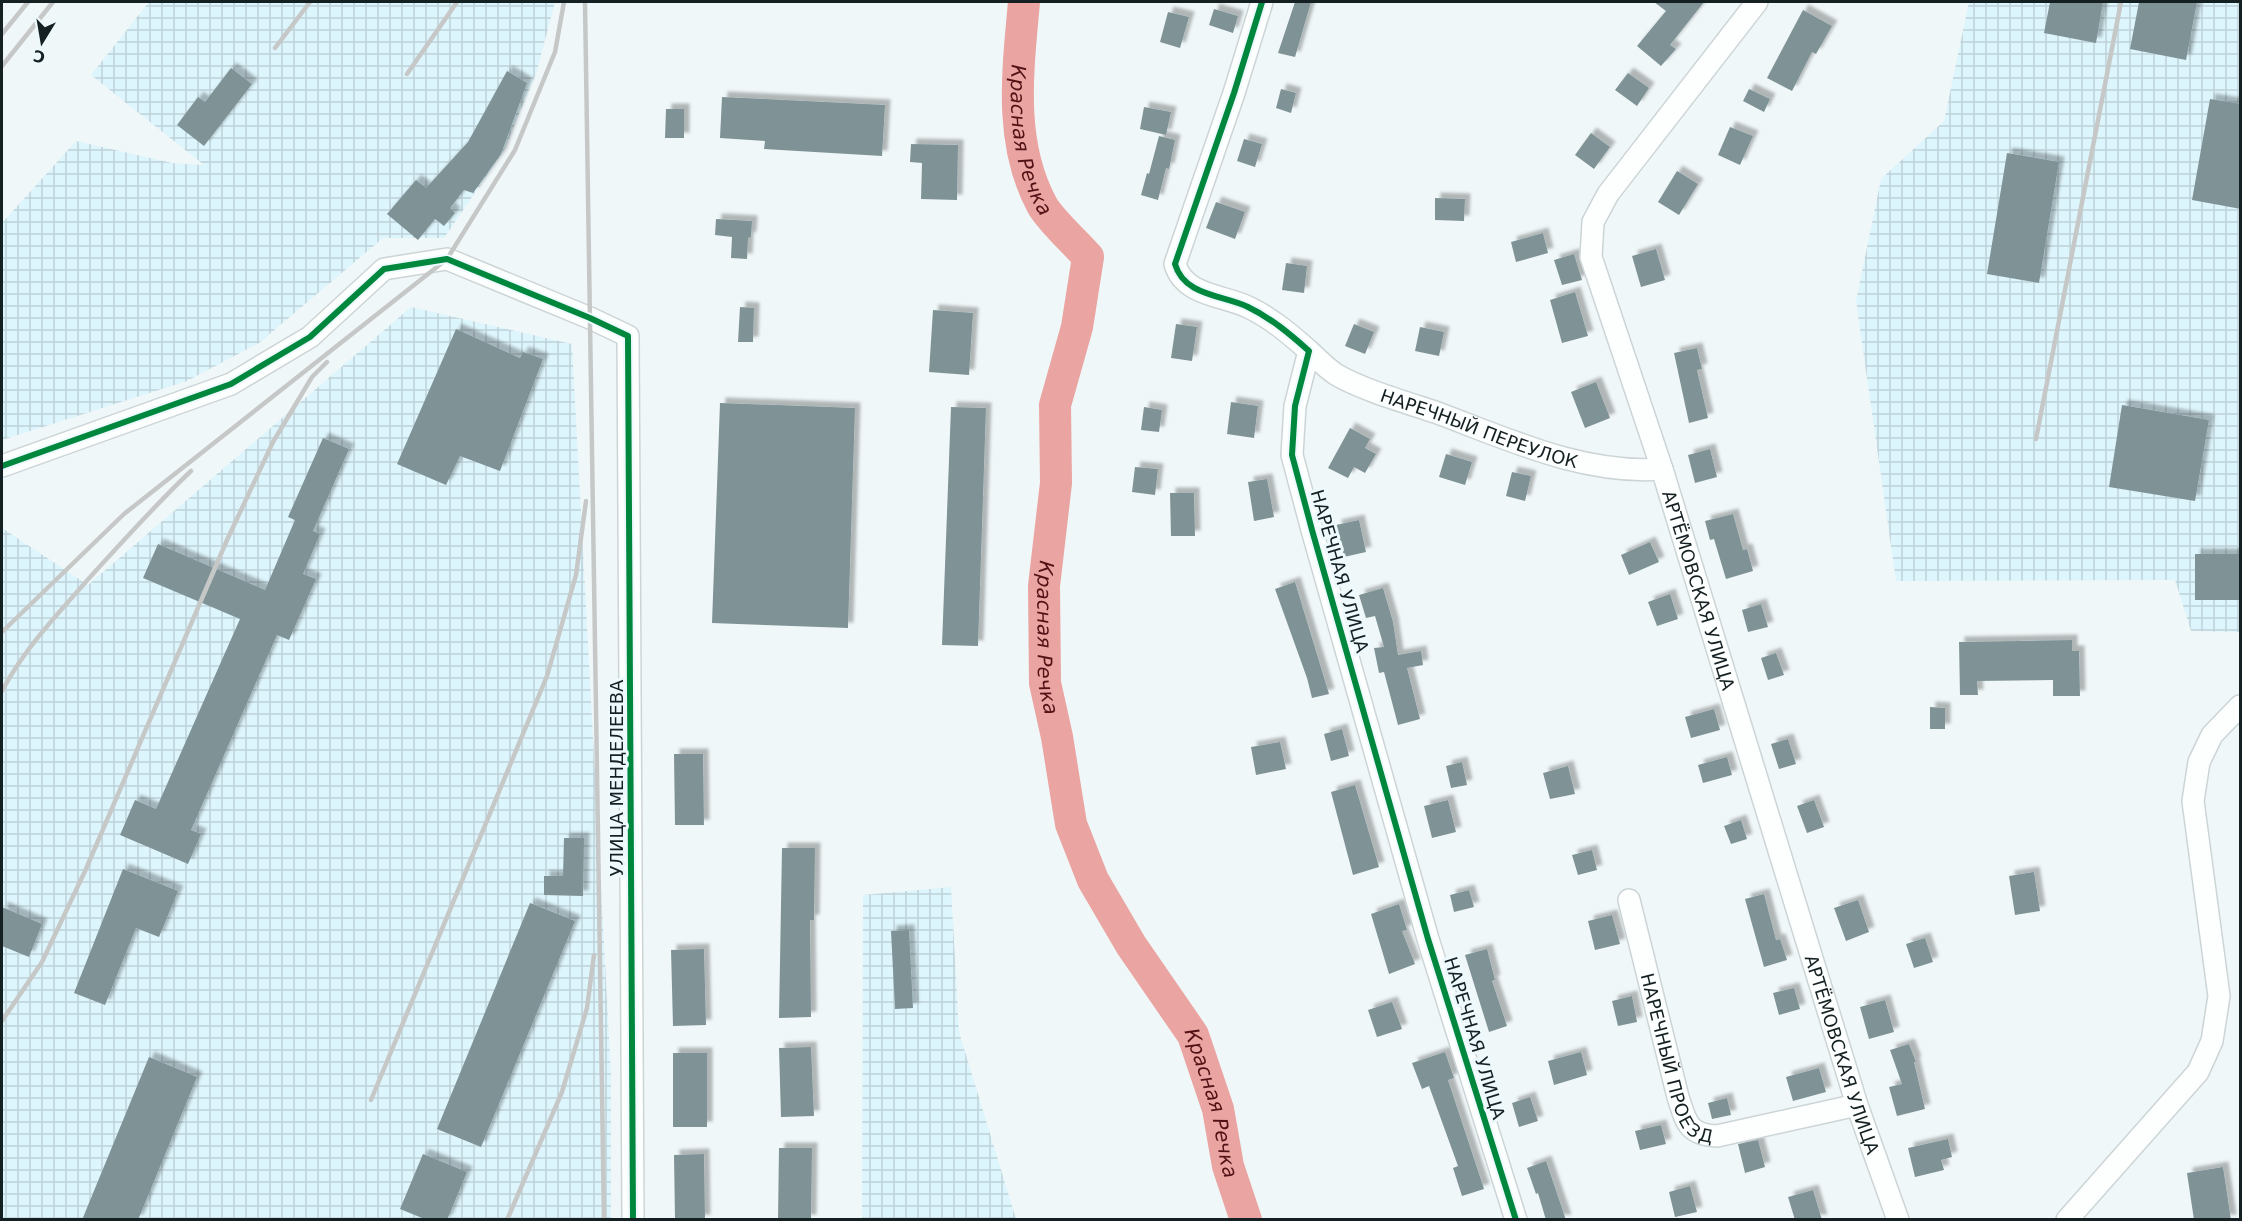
<svg xmlns="http://www.w3.org/2000/svg" width="2242" height="1221" font-family="'DejaVu Sans',sans-serif">
<style>
.industrial{fill:url(#industrial-grid)}
.lines{fill:none;stroke-linecap:round;stroke-linejoin:round}
.river{stroke:#eaa4a2;stroke-width:32}
.building{fill:#7f9397;filter:url(#shadow)}
.minor-casing{stroke:#ccd5d6;stroke-width:24}
.minor{stroke:#fdfefe;stroke-width:21}
.rail{stroke:#c6c8c8;stroke-width:4.5}
.cycleway-casing{stroke:#edf9fc;stroke-width:10}
.cycleway{stroke:#00873e;stroke-width:6}
.labels{text-anchor:middle;dominant-baseline:central;stroke-width:6;stroke-linejoin:round;paint-order:stroke}
.street-label{font-size:18px;fill:#152023;stroke:#edf9fc}
.water-label{font-size:20px;font-style:italic;fill:#521215;stroke:#edf9fc}
</style>
<defs>
<pattern id="industrial-grid" width="8" height="8" patternUnits="userSpaceOnUse" patternTransform="scale(1.5)"><rect width="8" height="8" fill="#ddf5fc"/><path d="M0 4h8M4 0v8" fill="none" stroke="#bdd2d8"/></pattern>
<filter id="shadow"><feDropShadow dx="5.5" dy="-5.5" stdDeviation="1.5" flood-color="#0004"/></filter>
</defs>
<rect width="100%" height="100%" fill="#f0f7f8"/>
<path class="industrial" d="M149,2H555L536,74L504,150L444,238H383L259,343L187,381L2,440V223L76,141L172,163L204,165L91,75Z
M1969,2H2240V632L2191,631L2175,580L1896,581L1856,301L1881,179L1944,121Z
M411,307L572,344L611,1075V1219H2V528L88,585Z
M951,887L959,1032L1016,1219L862,1220L863,895Z"/>
<g class="lines">
<path class="river" id="s1" d="M1024,2C1018,70 1008,142 1042,205C1050,220 1076,243 1088,257L1077,327L1055,405L1056,483L1044,586L1045,683L1057,737L1071,824L1093,880L1131,945L1193,1035L1218,1109L1228,1166L1246,1220"/>
</g>
<path class="building" d="M1295,2H1311L1295,57L1278,53Z
M1654,2H1704L1670,45L1676,49L1661,66L1637,46L1666,11Z
M2050,2H2103L2096,43L2044,33Z
M2139,2H2197L2186,60L2130,49Z
M1214,9L1238,16L1233,33L1209,25Z
M1803,10L1832,26L1816,54L1812,52L1792,91L1767,78Z
M1168,12L1189,17L1180,48L1160,42Z
M231,68L252,84L204,146L177,125L198,97L205,102Z
M507,71L527,83L501,154L473,193L464,190L450,208L455,213L444,226L435,219L418,240L387,214L416,180L426,188L468,142Z
M1628,73L1649,88L1637,106L1615,90Z
M1281,89L1296,93L1291,113L1276,108Z
M1749,89L1770,99L1764,112L1743,101Z
M722,97L885,105L882,156L764,149L765,141L720,138Z
M2210,99L2241,104V209L2192,200Z
M1144,107L1171,112L1166,135L1140,129Z
M666,109H684V138H665Z
M1730,127L1753,136L1740,165L1718,155Z
M1591,133L1610,147L1594,169L1575,155Z
M1159,136L1175,140L1169,169L1166,168L1158,200L1141,195L1147,173L1149,174Z
M1244,139L1262,144L1255,167L1237,161Z
M911,144L958,145L957,200L921,199L922,163L910,162Z
M2007,153L2059,162L2039,283L1987,274Z
M1677,171L1698,184L1679,215L1658,202Z
M1435,198L1465,199L1464,221L1435,220Z
M1216,202L1245,212L1235,239L1206,228Z
M716,219L752,221L751,237L748,238L747,259L731,258L732,237L715,235Z
M1543,233L1548,253L1516,262L1511,242Z
M1656,249L1665,280L1641,287L1632,256Z
M1574,254L1582,280L1562,285L1554,260Z
M1286,263L1307,266L1304,293L1282,290Z
M1575,292L1588,336L1562,343L1550,300Z
M740,307L754,308L753,342H738Z
M933,310L973,313L969,375L929,372Z
M1176,324L1197,327L1192,361L1171,358Z
M1354,324L1374,332L1365,354L1345,346Z
M1420,327L1444,332L1439,356L1415,351Z
M456,329L520,358L523,352L543,359L500,471L460,456L446,485L397,464Z
M1697,348L1702,369L1697,370L1708,418L1689,423L1674,353Z
M1596,382L1610,418L1585,428L1571,392Z
M1231,402L1258,406L1254,438L1227,434Z
M720,403L855,408L848,628L712,623Z
M2122,405L2209,420L2195,501L2109,487Z
M951,407L986,408L978,646L942,645Z
M1144,407L1162,410L1159,432L1141,430Z
M1350,428L1370,439L1365,448L1376,454L1365,473L1354,467L1348,478L1328,468Z
M323,438L349,449L313,531L320,534L303,574L316,579L289,640L277,635L191,830L201,834L188,864L120,835L135,800L156,809L240,619L143,578L158,544L265,590L295,520L288,517Z
M1710,449L1717,477L1695,483L1688,455Z
M1446,454L1472,462L1465,485L1439,477Z
M1135,467L1158,469L1155,495L1132,492Z
M1512,472L1531,476L1525,501L1506,496Z
M1267,479L1274,517L1254,521L1248,482Z
M1170,493H1194L1195,536H1171Z
M1733,514L1743,550L1747,549L1753,571L1726,579L1714,539L1710,540L1705,521Z
M1359,520L1366,552L1344,557L1336,525Z
M1650,542L1659,562L1629,575L1621,555Z
M2195,554H2241V600H2195Z
M1295,582L1329,694L1312,698L1307,678L1275,589Z
M1383,588L1393,622L1398,655L1421,651L1423,665L1407,668L1420,719L1398,725L1384,672L1379,673L1374,648L1384,647L1375,616L1366,618L1359,595Z
M1670,594L1678,619L1657,626L1648,602Z
M1761,604L1768,627L1748,632L1742,610Z
M2072,640V651H2079L2080,696H2053V680L1977,681L1978,695H1960L1959,642Z
M1776,653L1784,675L1768,680L1761,658Z
M1930,707L1945,708V729H1930Z
M1714,709L1720,730L1691,738L1685,717Z
M1342,729L1349,756L1331,761L1324,734Z
M1788,739L1796,764L1779,769L1771,744Z
M1280,742L1286,769L1256,775L1251,747Z
M674,754H703L704,825H675Z
M1727,757L1732,775L1703,783L1698,765Z
M1462,762L1467,785L1451,788L1446,766Z
M1568,766L1575,794L1550,799L1543,773Z
M1355,785L1379,867L1353,875L1331,792Z
M1448,800L1456,832L1432,838L1424,806Z
M1814,800L1824,827L1807,833L1797,806Z
M1741,820L1747,839L1731,844L1724,826Z
M564,838H584L583,896L544,895V876H563Z
M782,848H815L814,920H810L811,1017L779,1018Z
M1592,850L1597,870L1578,875L1572,855Z
M123,869L178,891L159,937L136,928L105,1005L74,993Z
M2034,872L2040,911L2015,915L2009,876Z
M1469,890L1474,907L1454,912L1450,895Z
M1764,894L1776,940L1780,939L1787,960L1764,967L1745,899Z
M1858,900L1869,932L1846,941L1834,908Z
M530,903L575,921L481,1147L437,1129Z
M1399,904L1407,930L1402,931L1415,964L1389,974L1371,914Z
M2,907L42,924L29,957L2,946Z
M1612,915L1620,944L1595,950L1588,921Z
M909,930L913,1008L895,1009L891,931Z
M1925,938L1933,962L1914,968L1906,944Z
M704,949L706,1025L673,1026L671,950Z
M1487,949L1495,980L1492,981L1507,1026L1489,1032L1465,955Z
M1794,988L1800,1009L1779,1015L1773,993Z
M1632,996L1637,1022L1618,1026L1612,1001Z
M1885,1000L1894,1032L1869,1039L1860,1007Z
M1392,1002L1402,1029L1377,1037L1368,1010Z
M1909,1044L1916,1062H1914L1925,1109L1897,1116L1889,1087L1902,1084L1890,1050Z
M811,1047L814,1116L781,1117L779,1048Z
M1445,1052L1454,1078L1448,1080L1484,1189L1462,1196L1453,1168L1458,1166L1429,1086L1422,1089L1412,1063Z
M1581,1052L1587,1075L1554,1085L1548,1061Z
M673,1053H707V1127H673Z
M149,1057L197,1077L138,1220H82Z
M1819,1068L1826,1092L1793,1101L1786,1077Z
M1530,1097L1538,1121L1519,1127L1512,1103Z
M1727,1098L1731,1115L1712,1119L1708,1103Z
M1661,1125L1666,1144L1640,1150L1635,1131Z
M1948,1139L1952,1157L1941,1160L1944,1170L1915,1177L1908,1148Z
M1758,1140L1765,1167L1745,1173L1738,1144Z
M779,1148H812L811,1220H778Z
M423,1154L467,1172L447,1220H427L400,1209Z
M704,1154L705,1220H675L674,1155Z
M1546,1161L1566,1220H1546L1538,1193L1536,1194L1527,1168Z
M2223,1167L2231,1220H2194L2187,1173Z
M1690,1186L1697,1212L1675,1217L1669,1192Z
M1813,1190L1822,1220H1795L1788,1197Z"/>
<g class="lines">
<g class="minor-casing">
<g id="minor">
<path d="M1262,2L1234,93L1175,264C1184,296 1223,295 1248,307C1271,318 1290,334 1309,351L1295,406L1292,455L1312,530L1428,939L1516,1220"/>
<path id="s2" d="M1757,2L1608,194L1593,222L1591,257L1662,469L1857,1105L1898,1220"/>
<path id="s3" d="M1309,351C1318,359 1327,369 1337,375C1363,390 1405,402 1435,412C1508,439 1583,475 1662,469"/>
<path d="M2,466L231,384L310,337L384,269L447,259L590,318L628,336L633,1220"/>
<path id="s4" d="M1629,900L1678,1097C1686,1122 1688,1135 1717,1136L1857,1105"/>
<path d="M2067,1220L2198,1072L2212,1041L2219,996L2193,801L2199,762L2212,735L2240,706"/>
</g>
</g>
<use href="#minor" class="minor"/>
<path class="rail" d="M585,2L604,1220
M2,34L28,2
M275,48L310,2
M2,66L53,2
M407,74L457,2
M2036,439L2121,2
M2,632L124,514L447,259L515,150L555,52L564,2
M2,691C24,649 60,611 92,575C124,540 156,504 191,471
M2,1021L42,962L86,869L227,540L273,442L312,377L327,362
M371,1100L547,676L576,575L586,501
M507,1220L562,1092L587,1008L594,955"/>
<g class="cycleway-casing">
<path id="cycleway" d="M1262,2L1234,93L1175,264C1184,296 1223,295 1248,307C1271,318 1290,334 1309,351L1295,406L1292,455L1312,530L1428,939L1516,1220
M2,466L231,384L310,337L384,269L447,259L590,318L628,336L633,1220"/>
</g>
<use href="#cycleway" class="cycleway"/>
</g>
<g class="labels">
<g class="street-label">
<text stroke="none"><textPath href="#s3" startOffset="189">НАРЕЧНЫЙ ПЕРЕУЛОК</textPath></text>
<text transform="translate(1340 571) rotate(74)">НАРЕЧНАЯ УЛИЦА</text>
<text stroke="none"><textPath href="#s2" startOffset="660">АРТЁМОВСКАЯ УЛИЦА</textPath></text>
<text transform="translate(616 778) rotate(-90)">УЛИЦА МЕНДЕЛЕЕВА</text>
<text transform="translate(1475 1038) rotate(73)">НАРЕЧНАЯ УЛИЦА</text>
<text stroke="none"><textPath href="#s4" startOffset="168">НАРЕЧНЫЙ ПРОЕЗД</textPath></text>
<text stroke="none"><textPath href="#s2" startOffset="1146">АРТЁМОВСКАЯ УЛИЦА</textPath></text>
</g>
<g class="water-label">
<text stroke="none"><textPath href="#s1" startOffset="140">Красная Речка</textPath></text>
<text stroke="none"><textPath href="#s1" startOffset="662">Красная Речка</textPath></text>
<text stroke="none"><textPath href="#s1" startOffset="1166">Красная Речка</textPath></text>
</g>
</g>
<rect width="2242" height="1221" fill="none" stroke="#152023" stroke-width="6"/>
<g transform="translate(42 42) rotate(191)" stroke="#edf9fc" stroke-width="4.5" paint-order="stroke">
<path d="M0-4.5L10 22L0 15L-10 22Z" fill="#152023"/>
<text y="-9" font-size="16" font-weight="bold" text-anchor="middle" fill="#152023">С</text>
</g>
</svg>
